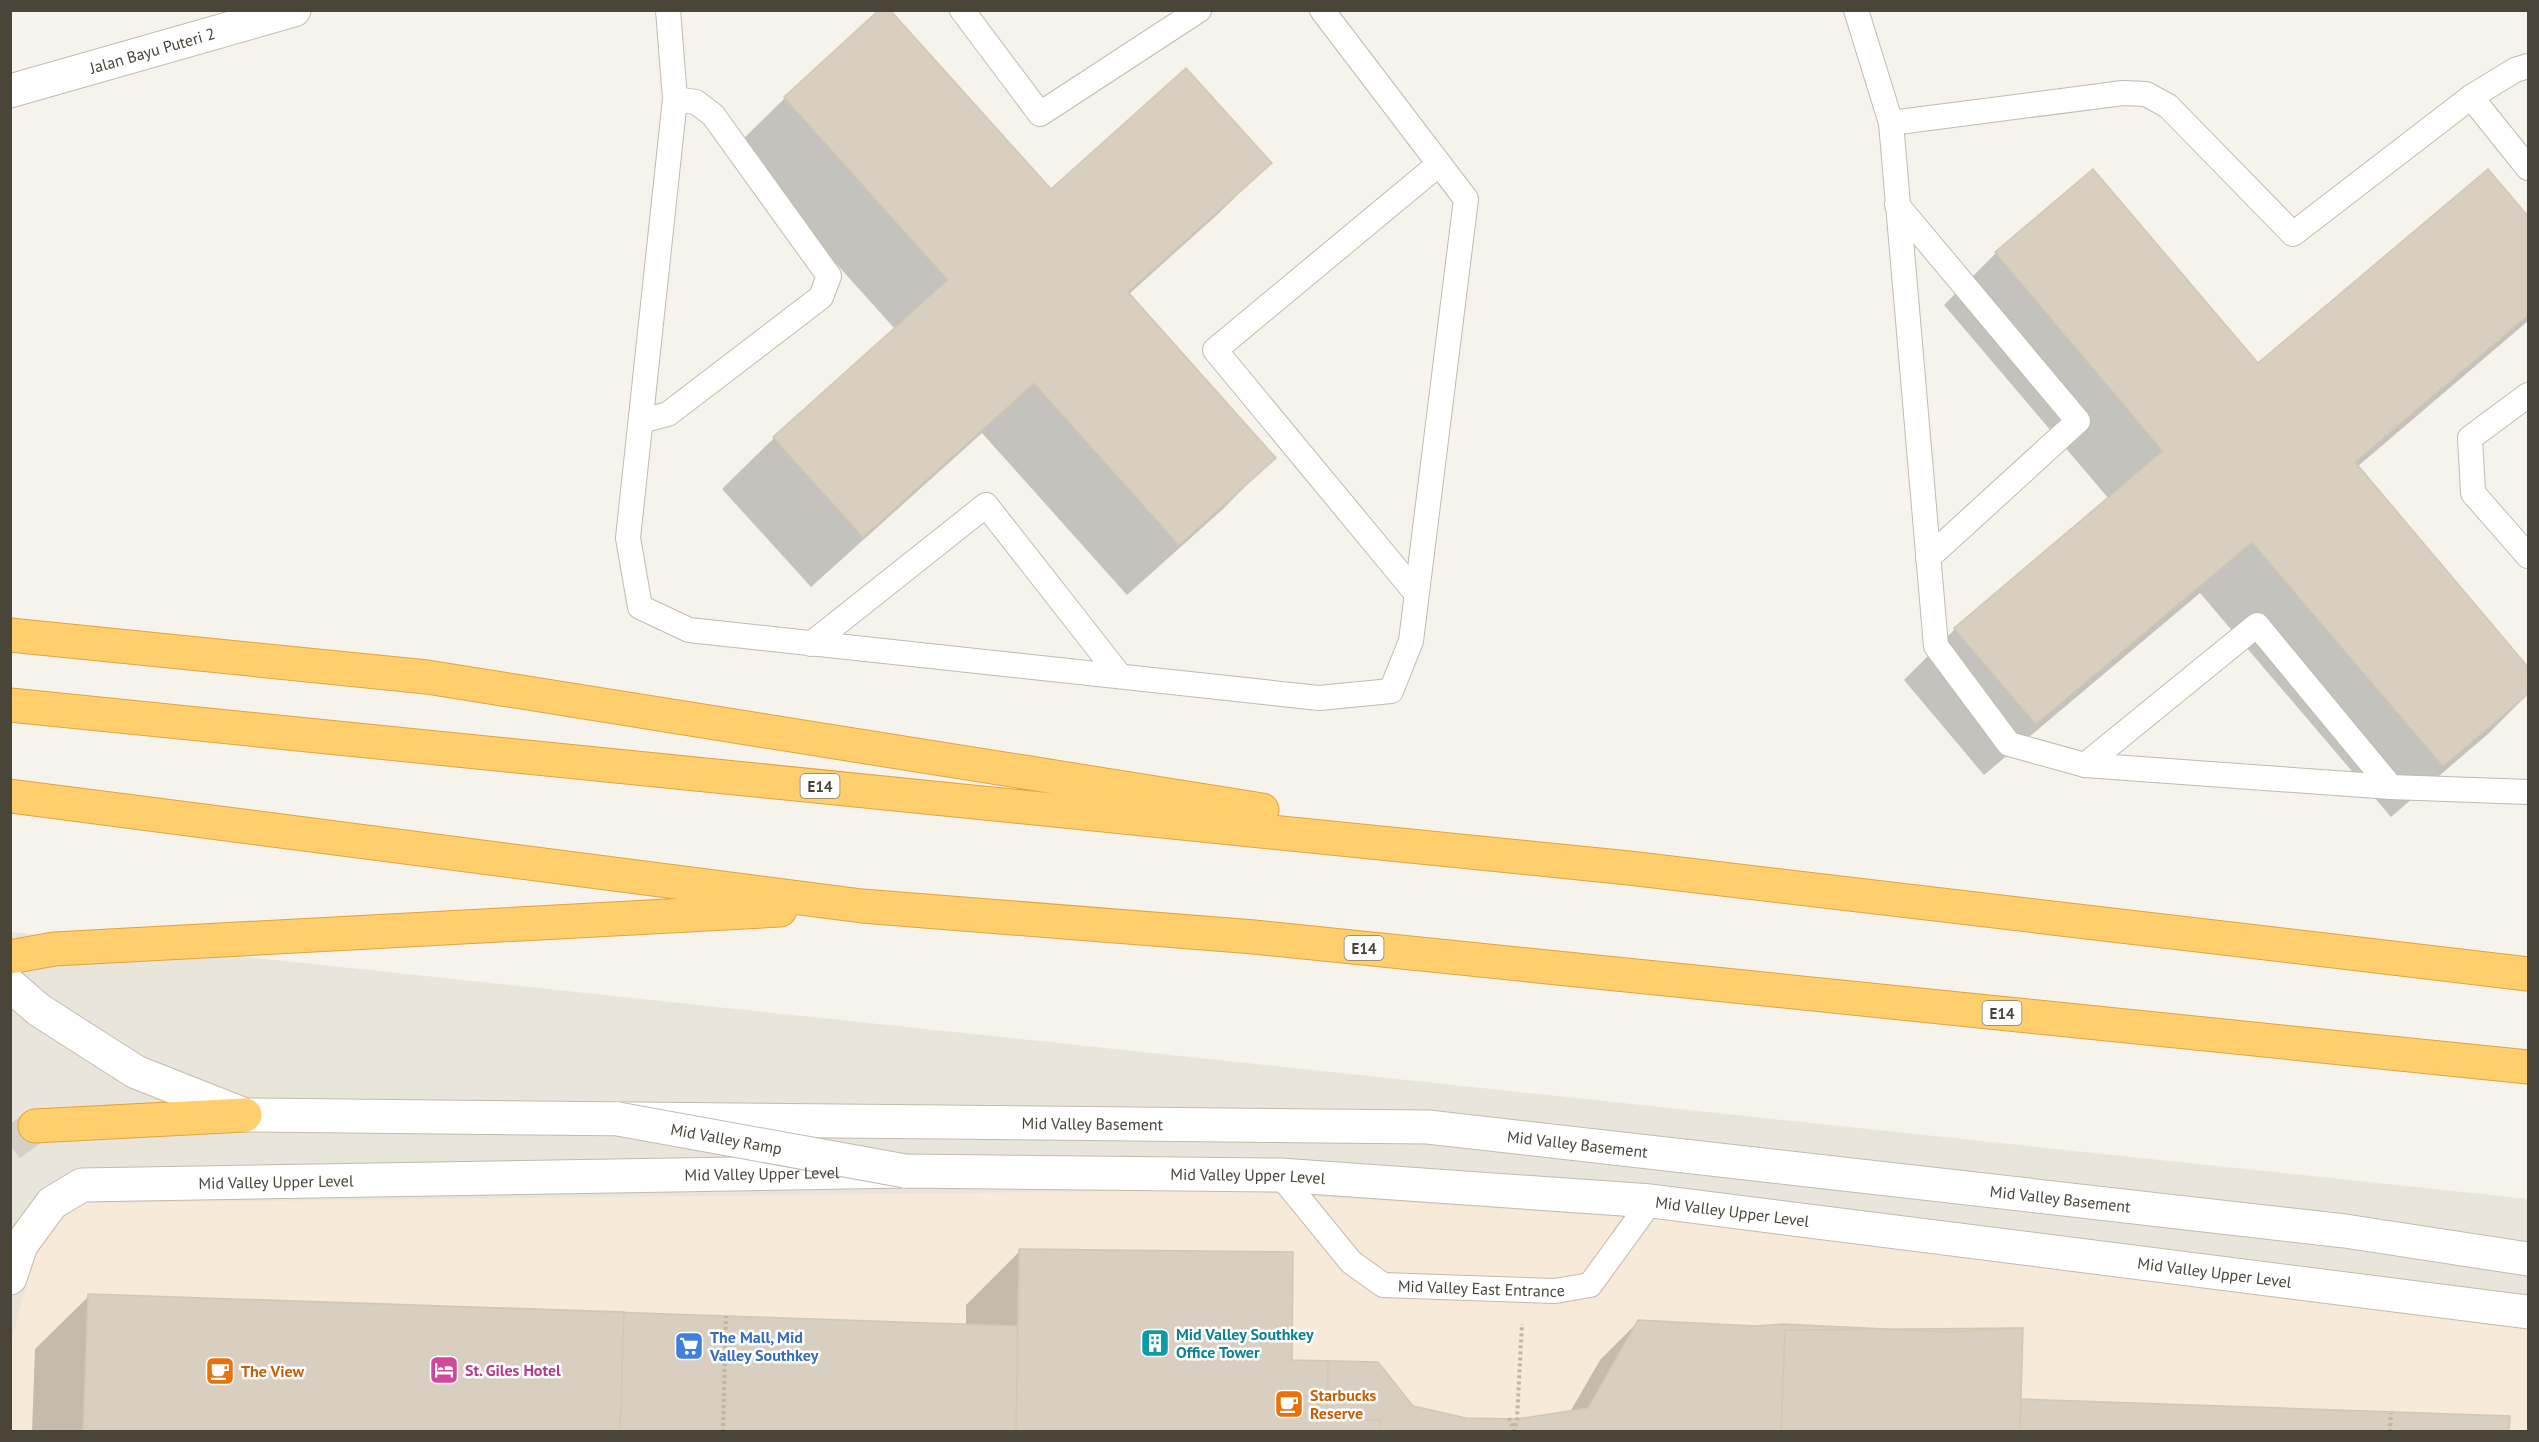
<svg xmlns="http://www.w3.org/2000/svg" width="2539" height="1442" font-family="'PT Sans',sans-serif">
<style>
.residential{fill:#eae5da}
.commercial{fill:#f7ead8}
.shadow{fill:#0003}
.building{fill:#d8cfc1;stroke:#d3c7b4;stroke-width:1.5}
.lines{fill:none;stroke-linecap:round;stroke-linejoin:round}
.motorway-tunnel{stroke:#d4d0c8;stroke-width:33;stroke-dasharray:33 16;stroke-linecap:butt}
.service-casing{stroke:#c2bbae;stroke-width:26}
.minor-casing{stroke:#c2bbae;stroke-width:35}
.motorway-casing{stroke:#e0a43c;stroke-width:35}
.path{stroke:#c4b79f;stroke-width:4;stroke-dasharray:3 3;stroke-linecap:butt}
.service{stroke:#fff;stroke-width:24}
.minor{stroke:#fff;stroke-width:33}
.motorway{stroke:#ffcf6e;stroke-width:33}
.minor-bridge-casing{stroke:#c2bbae;stroke-width:35;stroke-linecap:butt}
.minor-bridge{stroke:#fff;stroke-width:33}
.labels{text-anchor:middle;dominant-baseline:central;stroke-width:5;stroke-linejoin:round;paint-order:stroke}
.shield{fill:#fff;stroke:#817c74;stroke-width:1.5}
.shield-label{font-size:15px;font-weight:bold;fill:#4b4439}
.street-label{font-size:16px;fill:#4b4439;stroke:#fff}
.culture-label{font-size:16px;font-weight:bold;fill:#0d838f;stroke:#fff;text-anchor:start}
.shop-label{font-size:16px;font-weight:bold;fill:#366cbe;stroke:#fff;text-anchor:start}
.hotel-label{font-size:16px;font-weight:bold;fill:#b23c85;stroke:#fff;text-anchor:start}
.food-label{font-size:16px;font-weight:bold;fill:#c56008;stroke:#fff;text-anchor:start}
</style>
<rect width="100%" height="100%" fill="#f6f3ec"/>
<path class="residential" d="M11,932L2528,1199V1431L11,1432Z"/>
<path class="commercial" d="M1222,1190L1671,1220L2528,1328V1432H11L12,1338L34,1256L61,1216L84,1203Z"/>
<path class="shadow" d="M882,10L1050,191L1270,163L1218,214L1128,295L1274,457L1223,509L1127,595L982,433L811,587L722,489L774,438L895,329L733,149L785,98Z
M2093,171L2258,365L2488,171L2528,219V321L2357,467L2528,670V694L2488,734L2391,817L2200,593L1984,775L1904,680L1955,629L2109,499L1944,305L1996,253Z
M1020,1251L1290,1361L1412,1407L1465,1420H1517L1570,1412L1600,1360L1639,1321L2019,1401L2507,1432H32L35,1349L89,1296L966,1326V1305Z"/>
<path class="building" d="M879,10H890L1051,189L1186,68L1272,163L1128,292L1276,458L1179,545L1034,383L863,537L773,437L948,280L784,97Z
M2093,169L2258,363L2488,169L2528,216V315L2355,462L2528,667V694L2443,766L2252,542L2036,724L1954,628L2163,451L1995,252Z
M1019,1249L1293,1252L1292,1360L1378,1362L1413,1406L1466,1418L1517,1419L1588,1408L1638,1320L1755,1326L1783,1324L1948,1332L2023,1328L2021,1399L2510,1416L2509,1432H83L88,1294L1018,1326Z
M1019,1249L1293,1252L1292,1360L1328,1361L1327,1420H1380V1432H1016Z
M88,1294L624,1312L620,1432H83Z
M2023,1328L2020,1432H1781L1785,1330Z"/>
<g class="lines">
<path class="motorway-tunnel" d="M10,1145L35,1126"/>
<g class="service-casing">
<g id="service">
<path d="M668,10L675,99L628,538L640,607L689,630L1319,698L1391,691L1411,641L1466,199L1322,10"/>
<path d="M962,10L1040,114L1199,10"/>
<path d="M1856,10L1891,123L1936,646L2009,744L2085,765L2391,787L2528,792"/>
<path d="M2471,97L2528,168"/>
<path d="M1891,123L2123,93L2146,94L2168,106L2293,234L2471,97L2515,70L2528,66"/>
<path d="M1897,205L2078,421L1928,558"/>
<path d="M2528,395L2470,438L2473,493L2528,556"/>
<path d="M641,421L668,414L821,297L829,276L713,115L696,102L675,99"/>
<path d="M1416,593L1215,350L1439,164"/>
<path d="M811,644L986,505L1120,676"/>
<path d="M2085,765L2257,625L2391,787"/>
<path id="s1" d="M1280,1175L1351,1262L1383,1285L1555,1291L1590,1285L1651,1201"/>
</g>
</g>
<g class="minor-casing">
<g id="minor">
<path id="s2" d="M10,91L294,10"/>
<path id="s3" d="M10,985L39,1010L136,1072L245,1115L1428,1127L2345,1231L2528,1259"/>
<path id="s4" d="M10,1278L21,1245L52,1203L82,1185L905,1171L1280,1175L1651,1201L2528,1312"/>
</g>
</g>
<g class="motorway-casing">
<path id="motorway" d="M10,635L427,677L1262,810
M10,705L1629,868L2528,974
M10,796L862,906L1254,937L2528,1067
M10,957L54,949L780,910
M35,1126L245,1115"/>
</g>
<path class="path" d="M1509,1418L1514,1430
M723,1432L726,1316
M1514,1432L1517,1419L1522,1324
M2390,1432L2391,1413"/>
<use href="#service" class="service"/>
<use href="#minor" class="minor"/>
<use href="#motorway" class="motorway"/>
<g class="minor-bridge-casing">
<g id="minor-bridge">
<path id="s5" d="M618,1119L905,1171"/>
</g>
</g>
<use href="#minor-bridge" class="minor-bridge"/>
</g>
<defs>
<g id="building-square" transform="scale(1.5)"><rect x="-9" y="-9" width="18" height="18" rx="4" fill="#0f9aa8" stroke="#fff"/><path d="M-4-6H4V6H1V3H-1V6H-4ZM-2.5-4.3h1.7v1.8h-1.7ZM.8-4.3h1.7v1.8H.8ZM-2.5-1h1.7V.8h-1.7ZM.8-1h1.7V.8H.8Z" fill="#fff"/></g>
<g id="supermarket-square" transform="scale(1.5)"><rect x="-9" y="-9" width="18" height="18" rx="4" fill="#3f7fe0" stroke="#fff"/><path d="M-6-5.5h2.5l.6 2H6L4.5 2H-2.5L-4.4-4H-6ZM-1.5 3.2a1.3 1.3 0 1 0 .1 0ZM3 3.2a1.3 1.3 0 1 0 .1 0Z" fill="#fff"/></g>
<g id="hotel-square" transform="scale(1.5)"><rect x="-9" y="-9" width="18" height="18" rx="4" fill="#d1479c" stroke="#fff"/><path d="M-6-4.5h1.5V1H6V5H4.5V3h-9V5H-6ZM-4 0a1.8 1.8 0 1 1 3.6 0ZM.5 0V-2.5h3Q6-2.5 6 0Z" fill="#fff"/></g>
<g id="cafe-square" transform="scale(1.5)"><rect x="-9" y="-9" width="18" height="18" rx="4" fill="#e8710a" stroke="#fff"/><path d="M-5.5-4.5H6V0H3Q3 3.5 0 3.5H-2.5Q-5.5 3.5-5.5 0ZM3-3.2v2h1.7v-2ZM-6 4.5H4V6H-6Z" fill="#fff"/></g>
</defs>
<g fill-rule="evenodd">
<use href="#building-square" x="1155" y="1343"/>
<use href="#supermarket-square" x="689" y="1346"/>
<use href="#hotel-square" x="444" y="1370"/>
<use href="#cafe-square" x="220" y="1371"/>
<use href="#cafe-square" x="1289" y="1404"/>
</g>
<g class="labels">
<g class="shield">
<rect x="800.5" y="774" width="39" height="24" rx="4.5"/>
<rect x="1344.5" y="936" width="39" height="24" rx="4.5"/>
<rect x="1982.5" y="1001" width="39" height="24" rx="4.5"/>
</g>
<g class="shield-label">
<text x="820" y="786">E14</text>
<text x="1364" y="948">E14</text>
<text x="2002" y="1013">E14</text>
</g>
<g class="street-label">
<text stroke="none"><textPath href="#s2" startOffset="148">Jalan Bayu Puteri 2</textPath></text>
<text stroke="none"><textPath href="#s3" startOffset="1118">Mid Valley Basement</textPath></text>
<text stroke="none"><textPath href="#s5" startOffset="110">Mid Valley Ramp</textPath></text>
<text stroke="none"><textPath href="#s3" startOffset="1604">Mid Valley Basement</textPath></text>
<text stroke="none"><textPath href="#s4" startOffset="802">Mid Valley Upper Level</textPath></text>
<text stroke="none"><textPath href="#s4" startOffset="1288">Mid Valley Upper Level</textPath></text>
<text stroke="none"><textPath href="#s4" startOffset="316">Mid Valley Upper Level</textPath></text>
<text stroke="none"><textPath href="#s3" startOffset="2090">Mid Valley Basement</textPath></text>
<text stroke="none"><textPath href="#s4" startOffset="1774">Mid Valley Upper Level</textPath></text>
<text stroke="none"><textPath href="#s4" startOffset="2260">Mid Valley Upper Level</textPath></text>
<text stroke="none"><textPath href="#s1" startOffset="250">Mid Valley East Entrance</textPath></text>
</g>
<g class="culture-label">
<text x="1176" y="1334">Mid Valley Southkey<tspan x="1176" dy="18">Office Tower</tspan></text>
</g>
<g class="shop-label">
<text x="710" y="1337">The Mall, Mid<tspan x="710" dy="18">Valley Southkey</tspan></text>
</g>
<g class="hotel-label">
<text x="465" y="1370">St. Giles Hotel</text>
</g>
<g class="food-label">
<text x="241" y="1371">The View</text>
<text x="1310" y="1395">Starbucks<tspan x="1310" dy="18">Reserve</tspan></text>
</g>
</g>
<rect width="2539" height="1442" fill="none" stroke="#4b4439" stroke-width="24"/>
</svg>
